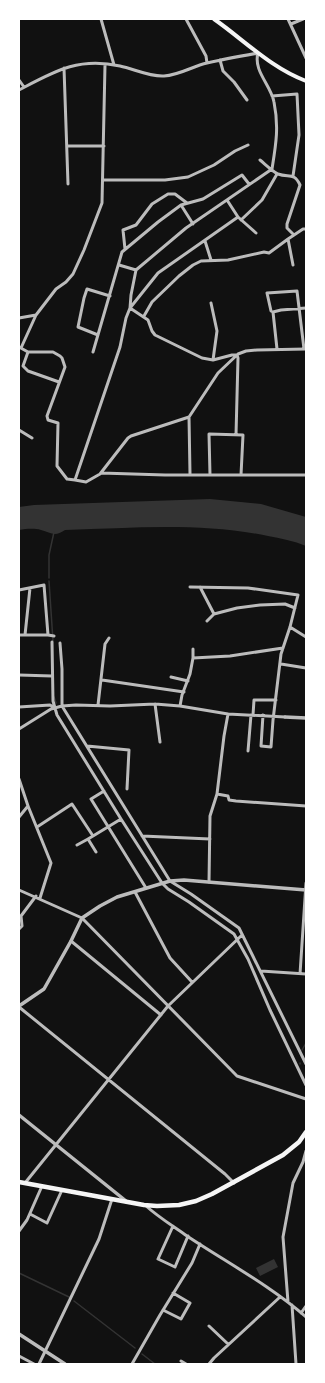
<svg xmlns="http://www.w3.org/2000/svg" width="325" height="1383" font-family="'PT Sans',sans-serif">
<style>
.water{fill:#333}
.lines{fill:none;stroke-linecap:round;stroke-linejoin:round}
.stream{stroke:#333;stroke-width:1.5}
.minor{stroke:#bcbcbc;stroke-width:3}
.tertiary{stroke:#bcbcbc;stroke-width:3.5}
.secondary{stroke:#f5f5f5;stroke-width:4}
.primary{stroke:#f5f5f5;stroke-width:4.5}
</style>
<rect width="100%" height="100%" fill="#111"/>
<path class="water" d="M210,499L261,504L306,517V546C294,541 280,538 268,536C201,522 133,528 65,530C55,537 51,533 41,530C34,528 26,529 19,530V507L34,505Z
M274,1259L278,1267L260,1276L256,1268Z"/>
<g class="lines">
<path class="stream" d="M49,578V555L54,532
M49,581L53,641
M54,697L56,703
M302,1050L306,1043
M300,1064V1063
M19,1273L69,1297
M74,1301L135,1348
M142,1354L155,1364"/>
<path class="minor" d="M101,19L114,65
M186,19L206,56L207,63
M288,19L306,58
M291,24L303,19
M220,60L223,71L234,82L247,100
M64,68L68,184
M19,80L24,87
M19,90C55,71 78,57 120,66C134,69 150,77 164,76C180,75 193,66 207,63C224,59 241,56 258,53C253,71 271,85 274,102C279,127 276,144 272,169L186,228L136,270L131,295L130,308L126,318L120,347L75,480L67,479L57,466L58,423L48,420L47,416L65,367L62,358L60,356L53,352H28L19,347
M272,96L297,94L299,135L293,176
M67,146H104
M260,160C265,164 272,171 278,174C289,178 294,172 300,185L287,224V228L294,235
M103,180H165L188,177L214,165L235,151L248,145
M227,200L238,217L256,233
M181,205L193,224
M241,220L262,200L277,174
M288,239L303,229H306
M205,241L211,260
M125,249L123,230L136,225L152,204L168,194H175L187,203
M119,265L136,270
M211,303L217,331L213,360
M273,312L281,310L306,308
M144,316L152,302L179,276L193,265L201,261L228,260L264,252L269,253L288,239L293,265
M19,318L36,315L56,289L66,282L73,274L84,250L102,203L105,65
M98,335L78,327L84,298L87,289L110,296
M21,348L36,315
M277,349L273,312L271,311L267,293L297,291L304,349
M28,352L23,366L28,371L59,382
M93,352L122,252L158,222L181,205L203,199L242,175L249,184
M189,417L190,474
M19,430L32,438
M236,435L238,358L237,355H232L213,360L202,358L155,335L152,331L148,320L130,308L158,273L238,217
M101,473L165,475H306
M210,475L209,434L243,435L241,475
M75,480L86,482L100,474L128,438L131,436L189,417L218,373L238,354L246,351L257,350L306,349
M190,587L248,588L298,595L290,627L281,654L273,720L271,747L261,746L263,715
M200,587L214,614
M19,590L44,585L48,635
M207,621L214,614L237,608L260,605L285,604L295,608
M290,627L306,637
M19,635H48L54,636
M25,635L30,588
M52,642L53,701L57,715L121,819L162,883L168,889L189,902L234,934L248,959L270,1010L306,1085
M60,643L62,669V706L170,881L191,894L239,928L306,1064
M193,658V649
M281,664L306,668
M19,675L52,676
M171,677L188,681
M102,680L184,692
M155,704L160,742
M98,705L105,644L109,638
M180,706L182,695L190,674L193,658L230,656L283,648
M19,707L50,705L55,708
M253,715L254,700H276
M19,729L51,709L62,706L76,705L110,706L155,704L180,706L228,714L285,717
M87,746L129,750L127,789
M248,751L251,715
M19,779L28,806L51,863L40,898
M104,791L91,799L146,888
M217,794L228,796L229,800L236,801L306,806
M19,817L28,806
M37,827L72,804L93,836L121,819
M93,836L88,839L96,852
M142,836L210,839
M77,845L88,839
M209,882L210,816L217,794L224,736L228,714
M19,890L82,918L237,1076L306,1099
M135,892L170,958L192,982
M19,929L22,926L21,916L36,896
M71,941L161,1015
M261,971L306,974
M300,974L306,883
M19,1007L225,1174L234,1183
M25,1183L168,1006L242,935
M145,1205C158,1217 173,1226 187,1236C226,1262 271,1286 306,1317
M30,1214L47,1223L62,1190
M173,1226L158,1259L175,1267L188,1236
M19,1231L27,1220L42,1186
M288,1302L283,1237L293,1183L303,1162L306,1151
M292,1305L296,1364
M163,1310L181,1319L190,1303L173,1293
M301,1313L306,1306
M209,1326L228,1344
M19,1356L34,1364
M181,1361L186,1364
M39,1364L99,1239L112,1199
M132,1364L160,1315L192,1263L200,1244
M209,1364L214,1358L280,1297"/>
<path class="tertiary" d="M285,717L306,718
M19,1006L44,989L71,941L82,918L100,906L117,897L170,881L184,880L306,890
M19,1115L126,1201
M19,1334L65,1364"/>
<path class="secondary" d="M214,19C244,40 271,68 306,81"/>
<path class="primary" d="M19,1182L144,1205L157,1206L179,1205L196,1201L212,1194L283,1155L299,1142L306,1132"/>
</g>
<rect width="325" height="1383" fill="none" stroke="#ffffff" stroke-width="40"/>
</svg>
